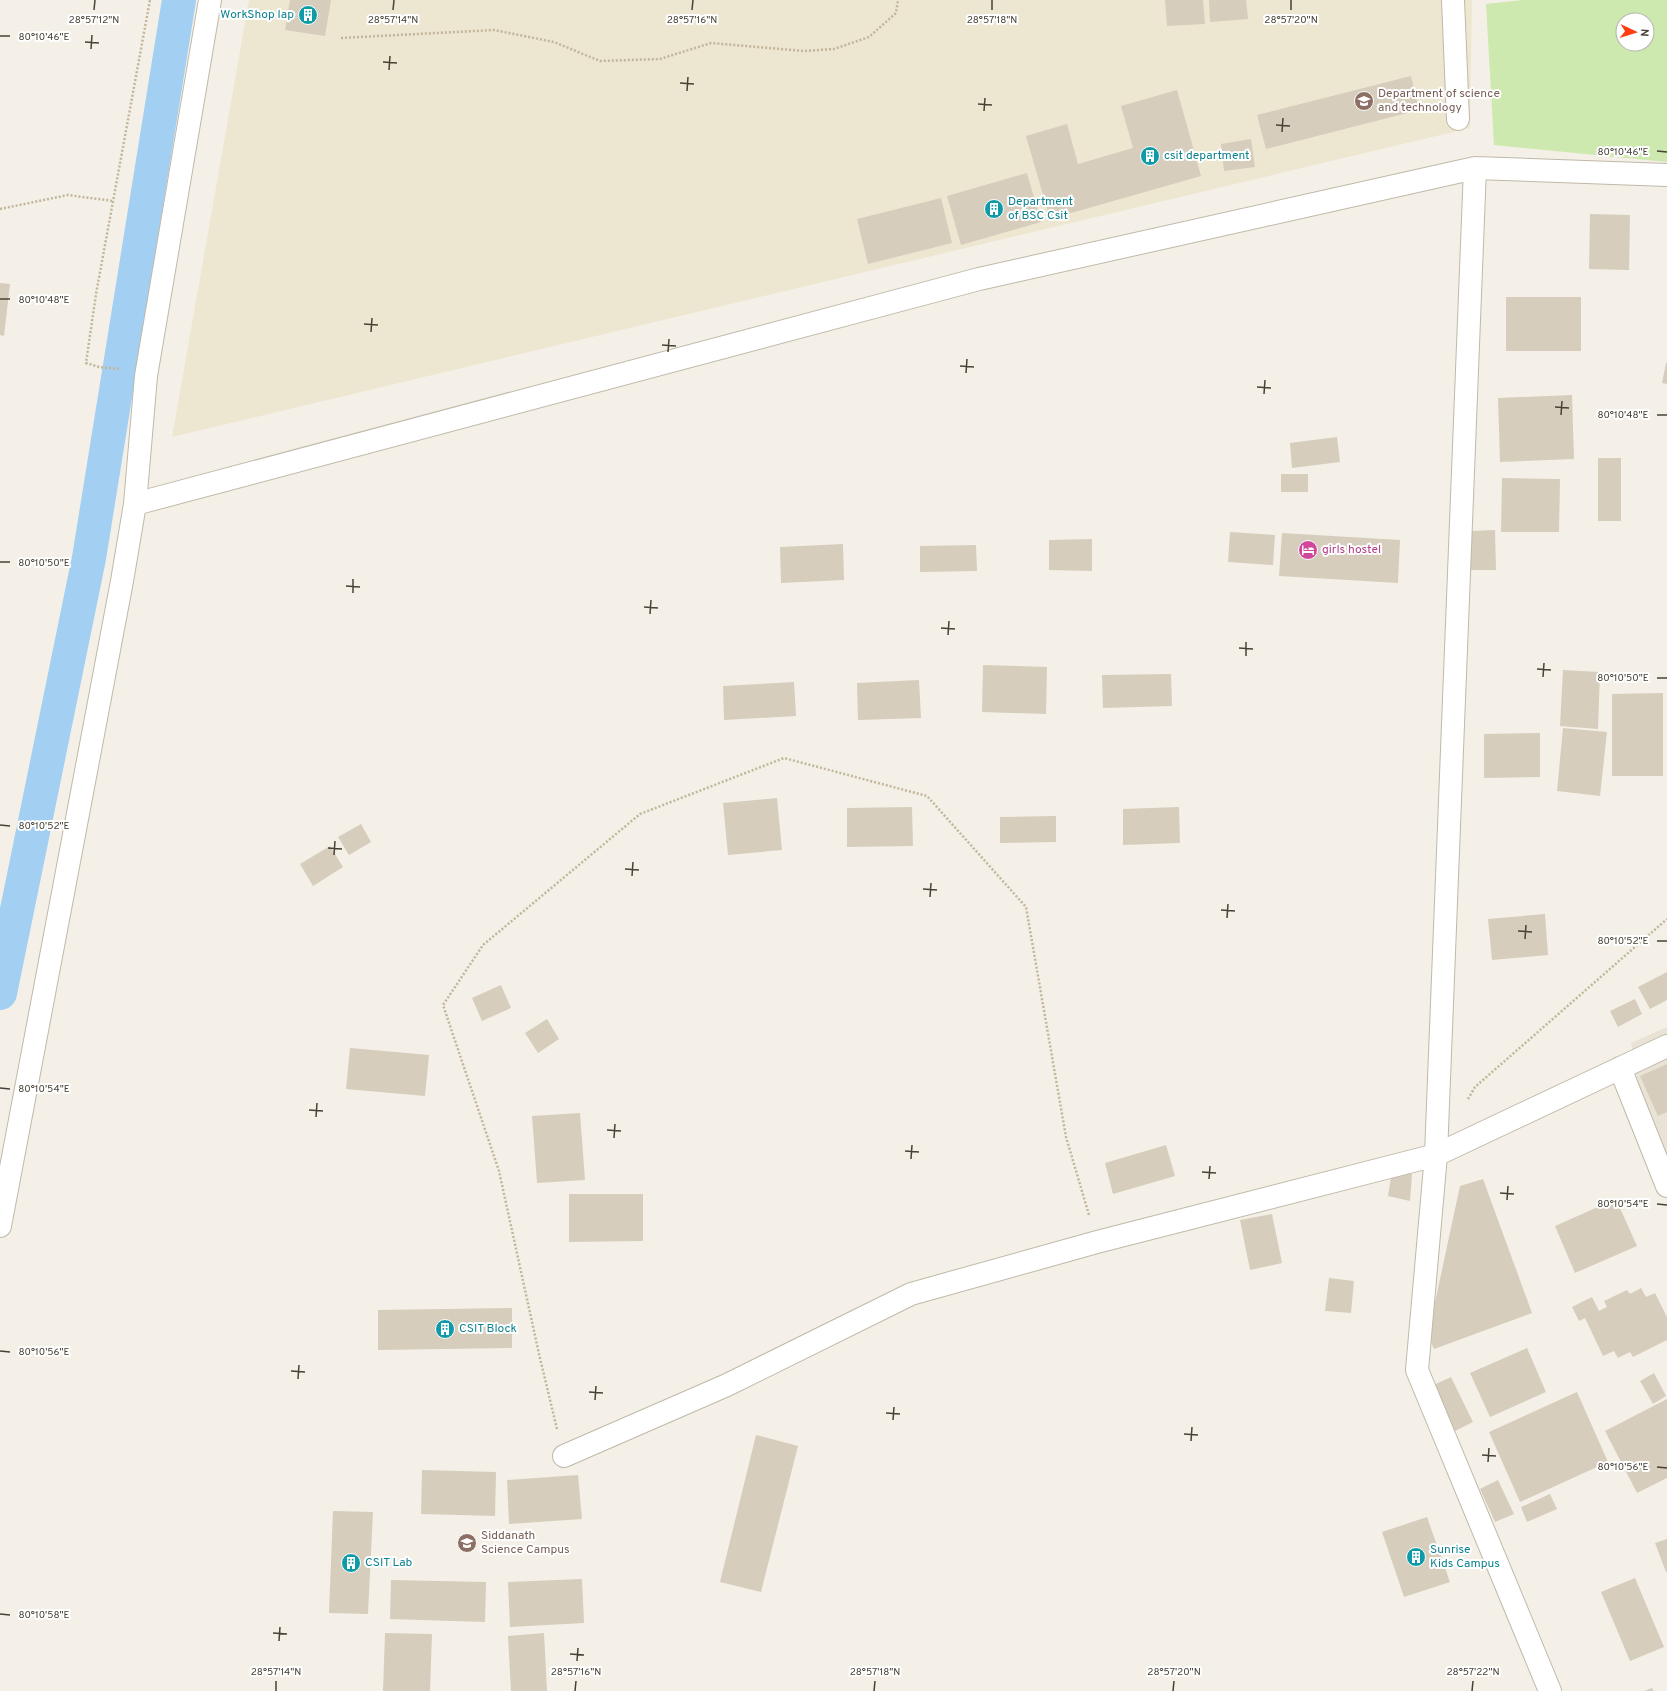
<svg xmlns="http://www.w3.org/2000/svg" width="1667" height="1691" font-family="Overpass,sans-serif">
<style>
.residential{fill:#e8e3d5}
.education{fill:#ede6d1}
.green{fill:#cde9af;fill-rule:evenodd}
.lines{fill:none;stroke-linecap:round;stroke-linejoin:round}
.canal{stroke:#a2cff2;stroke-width:34}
.building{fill:#d6cdbc}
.minor-casing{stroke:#c0b9a9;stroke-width:24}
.path{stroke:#c2b59a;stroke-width:2.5;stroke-dasharray:2 2;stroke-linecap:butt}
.minor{stroke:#fff;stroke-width:22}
.ticks{fill:none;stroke:#474136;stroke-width:1.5}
.labels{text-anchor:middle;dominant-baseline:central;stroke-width:4;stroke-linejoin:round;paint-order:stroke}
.culture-label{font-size:12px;fill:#0d838f;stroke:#fff;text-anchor:start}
.education-label{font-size:12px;fill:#785e54;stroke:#fff;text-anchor:start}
.hotel-label{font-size:12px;fill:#b23c85;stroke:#fff;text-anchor:start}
.ticks-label{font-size:10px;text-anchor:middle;fill:#474136;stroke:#fff;stroke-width:4;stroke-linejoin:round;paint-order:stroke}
</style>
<rect width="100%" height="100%" fill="#f4f0e7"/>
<path class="residential" d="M1667,1027V1171L1643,1112L1631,1043Z"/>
<path class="education" d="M249,0H1472L1470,128L172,437Z"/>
<path class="green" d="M1523,0H1667V162L1494,145L1486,4ZM1623,20H1647V44H1623Z"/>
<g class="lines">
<path class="canal" d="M0,993L89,558L179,0"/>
</g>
<path class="building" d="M290,0H331L325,36L285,30Z
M1165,0H1203L1205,24L1167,26Z
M1209,0H1246L1248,19L1210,22Z
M1411,76L1419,110L1266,149L1257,115Z
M1177,90L1201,176L1050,219L1026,136L1067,124L1078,164L1133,148L1121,106Z
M1251,139L1255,167L1224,171L1221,144Z
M1027,173L1041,222L961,245L947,196Z
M941,198L952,243L868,264L857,219Z
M1590,214L1630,215L1629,270L1589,269Z
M0,283L10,284L4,336L0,335Z
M1506,297H1581V351H1506Z
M1666,363H1667V384L1662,383Z
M1572,395L1574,459L1500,462L1498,398Z
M1337,437L1340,462L1292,468L1290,443Z
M1598,458H1621V521H1598Z
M1281,474H1308V492H1281Z
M1502,478L1560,479L1559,532H1501Z
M1495,530L1496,570H1471L1470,531Z
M1230,532L1275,535L1273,565L1228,562Z
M1282,533L1400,540L1398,583L1279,576Z
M1092,539V571L1049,570V540Z
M843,544L844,580L781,583L780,547Z
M976,545L977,571L920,572V546Z
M983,665L1047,667L1046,714L982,712Z
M1563,670L1600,672L1598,729L1560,726Z
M1171,674L1172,706L1103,708L1102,675Z
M919,680L921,718L858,720L857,683Z
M794,682L796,716L724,720L723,686Z
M1663,693V776H1612V694Z
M1563,728L1607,732L1600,796L1557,791Z
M1540,733V777L1484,778V734Z
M777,798L782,850L728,855L723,803Z
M912,807L913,846L847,847V808Z
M1179,807L1180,843L1123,845V809Z
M1056,816V842L1000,843V817Z
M361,824L371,842L349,855L338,837Z
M330,846L343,867L313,886L300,864Z
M1545,914L1548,955L1492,960L1488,919Z
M1667,972V1000L1650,1009L1638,987Z
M501,985L511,1008L482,1021L472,998Z
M1635,999L1642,1014L1618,1027L1610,1011Z
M547,1019L559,1039L538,1053L525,1033Z
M350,1048L429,1055L425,1096L346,1089Z
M1667,1064V1112L1658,1116L1640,1076Z
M580,1113L585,1180L537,1183L532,1116Z
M1166,1145L1175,1176L1113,1194L1105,1163Z
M1392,1171L1412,1174L1410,1201L1388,1196Z
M1483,1179L1532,1313L1434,1349L1428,1335L1460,1186Z
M569,1194H643V1241L569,1242Z
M1616,1199L1637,1246L1575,1273L1555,1226Z
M1272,1214L1282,1263L1250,1270L1240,1220Z
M1329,1278L1354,1281L1351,1313L1325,1311Z
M1641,1288L1646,1297L1655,1293L1667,1317V1340L1633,1357L1630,1352L1618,1358L1614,1351L1603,1356L1585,1318L1579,1321L1572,1307L1592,1297L1599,1311L1607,1307L1604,1301L1627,1290L1630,1294Z
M512,1308V1348L378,1350V1310Z
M1527,1348L1546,1392L1490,1417L1470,1373Z
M1654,1373L1666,1396L1653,1404L1640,1381Z
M1451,1377L1473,1422L1451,1433L1429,1387Z
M1577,1392L1608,1462L1520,1502L1489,1432Z
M1667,1399V1478L1637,1493L1605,1431Z
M756,1435L798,1446L761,1592L720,1582Z
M422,1470L496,1472L495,1516L421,1514Z
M578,1475L582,1519L509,1524L507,1480Z
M1498,1480L1514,1514L1495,1522L1480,1489Z
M1550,1494L1557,1509L1527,1522L1521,1507Z
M333,1511L373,1512L368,1614L329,1613Z
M1427,1517L1450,1582L1404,1597L1382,1532Z
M1667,1539V1572H1666L1655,1543Z
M1635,1578L1664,1647L1630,1661L1601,1592Z
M582,1579L584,1623L510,1627L508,1582Z
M391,1580L486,1582L485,1622L390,1619Z
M385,1633L432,1634L430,1691H383Z
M544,1633L547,1691H511L508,1636Z
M1652,1688L1654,1691H1644Z"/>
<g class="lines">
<g class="minor-casing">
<path id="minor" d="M1453,0L1458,119
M1475,168L1436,1155L1417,1370L1550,1691
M135,504L979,279L1475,168L1667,175
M1620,1068L1667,1186
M0,1226L122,581L135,504L146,376L210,0
M564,1456L727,1385L911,1294L1097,1242L1436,1155L1667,1046"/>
</g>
<path class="path" d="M341,38L494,30L554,42L600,61L660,59L711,43L804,51L834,49L869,37L896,13L898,0
M0,209L68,195L113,201
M119,369L99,367L86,363L96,294L150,0
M1468,1099L1475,1087L1667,919
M557,1429L539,1354L499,1171L443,1005L483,945L640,814L784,758L927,796L1026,907L1066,1137L1089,1215"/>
<use href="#minor" class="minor"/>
</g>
<path class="ticks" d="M94,10L95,0M393,10L394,0M692,10L693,0M992,10V0M1291,10V0M0,36H10M85,42L99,43M91,49L92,35M383,62L397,63M389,70L390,56M680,83L694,84M687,91L688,77M978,104L992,105M984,111L985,98M1276,125L1290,126M1282,132L1283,118M1657,151L1667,152M0,299H10M364,324L378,325M371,332L372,318M662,345L676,346M668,352L669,339M960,366L974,367M966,373L967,359M1257,387L1271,388M1264,394L1265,380M1555,407L1569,408M1561,415L1562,401M1657,415H1667M0,562H10M346,586L360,587M353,593V579M644,607L658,608M650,614L651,600M941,628L955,629M948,635L949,621M1239,648L1253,649M1246,656V642M1537,669L1551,670M1543,677L1544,663M1657,678H1667M0,825L10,826M328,848L342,849M334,855L335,841M625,869L639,870M632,876L633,862M923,889L937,890M930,897L931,883M1221,910L1235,911M1227,918L1228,904M1518,931L1532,932M1525,939L1526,925M1657,941H1667M0,1088L10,1089M309,1110L323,1111M316,1117L317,1103M607,1130L621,1131M614,1138L615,1124M905,1151L919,1152M911,1159L912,1145M1202,1172L1216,1173M1209,1179L1210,1166M1500,1193L1514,1194M1507,1200L1508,1186M1657,1204L1667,1205M0,1351L10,1352M291,1371L305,1372M298,1379L299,1365M589,1392L603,1393M595,1400L596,1386M886,1413L900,1414M893,1420L894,1407M1184,1434L1198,1435M1191,1441L1192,1427M1482,1455L1496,1456M1488,1462L1489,1448M1657,1467L1667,1468M0,1614L10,1615M273,1633L287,1634M279,1641L280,1627M570,1654L584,1655M577,1661L578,1648M276,1691V1681M575,1691L576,1681M874,1691L875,1681M1173,1691L1174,1681M1472,1691L1473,1681"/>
<defs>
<g id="building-disc" transform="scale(1)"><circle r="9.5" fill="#0f9aa8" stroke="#fff"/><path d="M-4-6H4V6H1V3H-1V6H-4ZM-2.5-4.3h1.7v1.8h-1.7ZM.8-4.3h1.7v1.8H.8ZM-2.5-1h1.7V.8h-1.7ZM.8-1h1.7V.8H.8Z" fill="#fff"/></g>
<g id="university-disc" transform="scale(1)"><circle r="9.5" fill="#8d6e63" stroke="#fff"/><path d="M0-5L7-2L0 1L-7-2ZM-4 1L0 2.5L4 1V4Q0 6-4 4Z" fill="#fff"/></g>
<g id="hotel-disc" transform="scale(1)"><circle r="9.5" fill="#d1479c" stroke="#fff"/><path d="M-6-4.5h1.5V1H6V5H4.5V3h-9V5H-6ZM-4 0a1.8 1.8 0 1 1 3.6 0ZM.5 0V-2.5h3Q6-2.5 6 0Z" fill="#fff"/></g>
</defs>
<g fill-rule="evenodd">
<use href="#building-disc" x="308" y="15"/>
<use href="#university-disc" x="1364" y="101"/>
<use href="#building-disc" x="1150" y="156"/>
<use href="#building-disc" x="994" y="209"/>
<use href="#hotel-disc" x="1308" y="550"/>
<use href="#building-disc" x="445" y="1329"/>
<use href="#university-disc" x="467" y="1543"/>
<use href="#building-disc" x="1416" y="1557"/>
<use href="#building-disc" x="351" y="1563"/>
</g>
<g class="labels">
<g class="culture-label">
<text x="294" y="15" text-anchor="end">WorkShop lap</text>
<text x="1164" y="156">csit department</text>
<text x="1008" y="202">Department<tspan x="1008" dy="14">of BSC Csit</tspan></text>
<text x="459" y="1329">CSIT Block</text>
<text x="1430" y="1550">Sunrise<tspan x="1430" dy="14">Kids Campus</tspan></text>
<text x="365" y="1563">CSIT Lab</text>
</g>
<g class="education-label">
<text x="1378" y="94">Department of science<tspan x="1378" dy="14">and technology</tspan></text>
<text x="481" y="1536">Siddanath<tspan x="481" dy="14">Science Campus</tspan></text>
</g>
<g class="hotel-label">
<text x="1322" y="550">girls hostel</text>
</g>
</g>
<g class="ticks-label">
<text x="94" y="23">28°57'12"N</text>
<text x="393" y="23">28°57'14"N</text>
<text x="692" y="23">28°57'16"N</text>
<text x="992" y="23">28°57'18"N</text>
<text x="1291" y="23">28°57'20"N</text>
<text x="44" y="40">80°10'46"E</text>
<text x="1623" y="155">80°10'46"E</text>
<text x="44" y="303">80°10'48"E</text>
<text x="1623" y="418">80°10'48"E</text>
<text x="44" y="566">80°10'50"E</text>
<text x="1623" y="681">80°10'50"E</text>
<text x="44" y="829">80°10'52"E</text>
<text x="1623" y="944">80°10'52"E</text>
<text x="44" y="1092">80°10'54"E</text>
<text x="1623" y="1207">80°10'54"E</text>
<text x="44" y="1355">80°10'56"E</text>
<text x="1623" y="1470">80°10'56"E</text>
<text x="44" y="1618">80°10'58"E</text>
<text x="276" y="1675">28°57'14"N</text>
<text x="576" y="1675">28°57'16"N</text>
<text x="875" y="1675">28°57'18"N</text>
<text x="1174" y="1675">28°57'20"N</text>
<text x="1473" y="1675">28°57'22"N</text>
</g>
<g transform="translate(1635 32) rotate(94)"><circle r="19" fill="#ffffff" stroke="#b5b3af"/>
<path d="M0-3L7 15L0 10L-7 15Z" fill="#ff3d13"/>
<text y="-6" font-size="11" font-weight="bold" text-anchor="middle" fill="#474136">N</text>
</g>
</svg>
